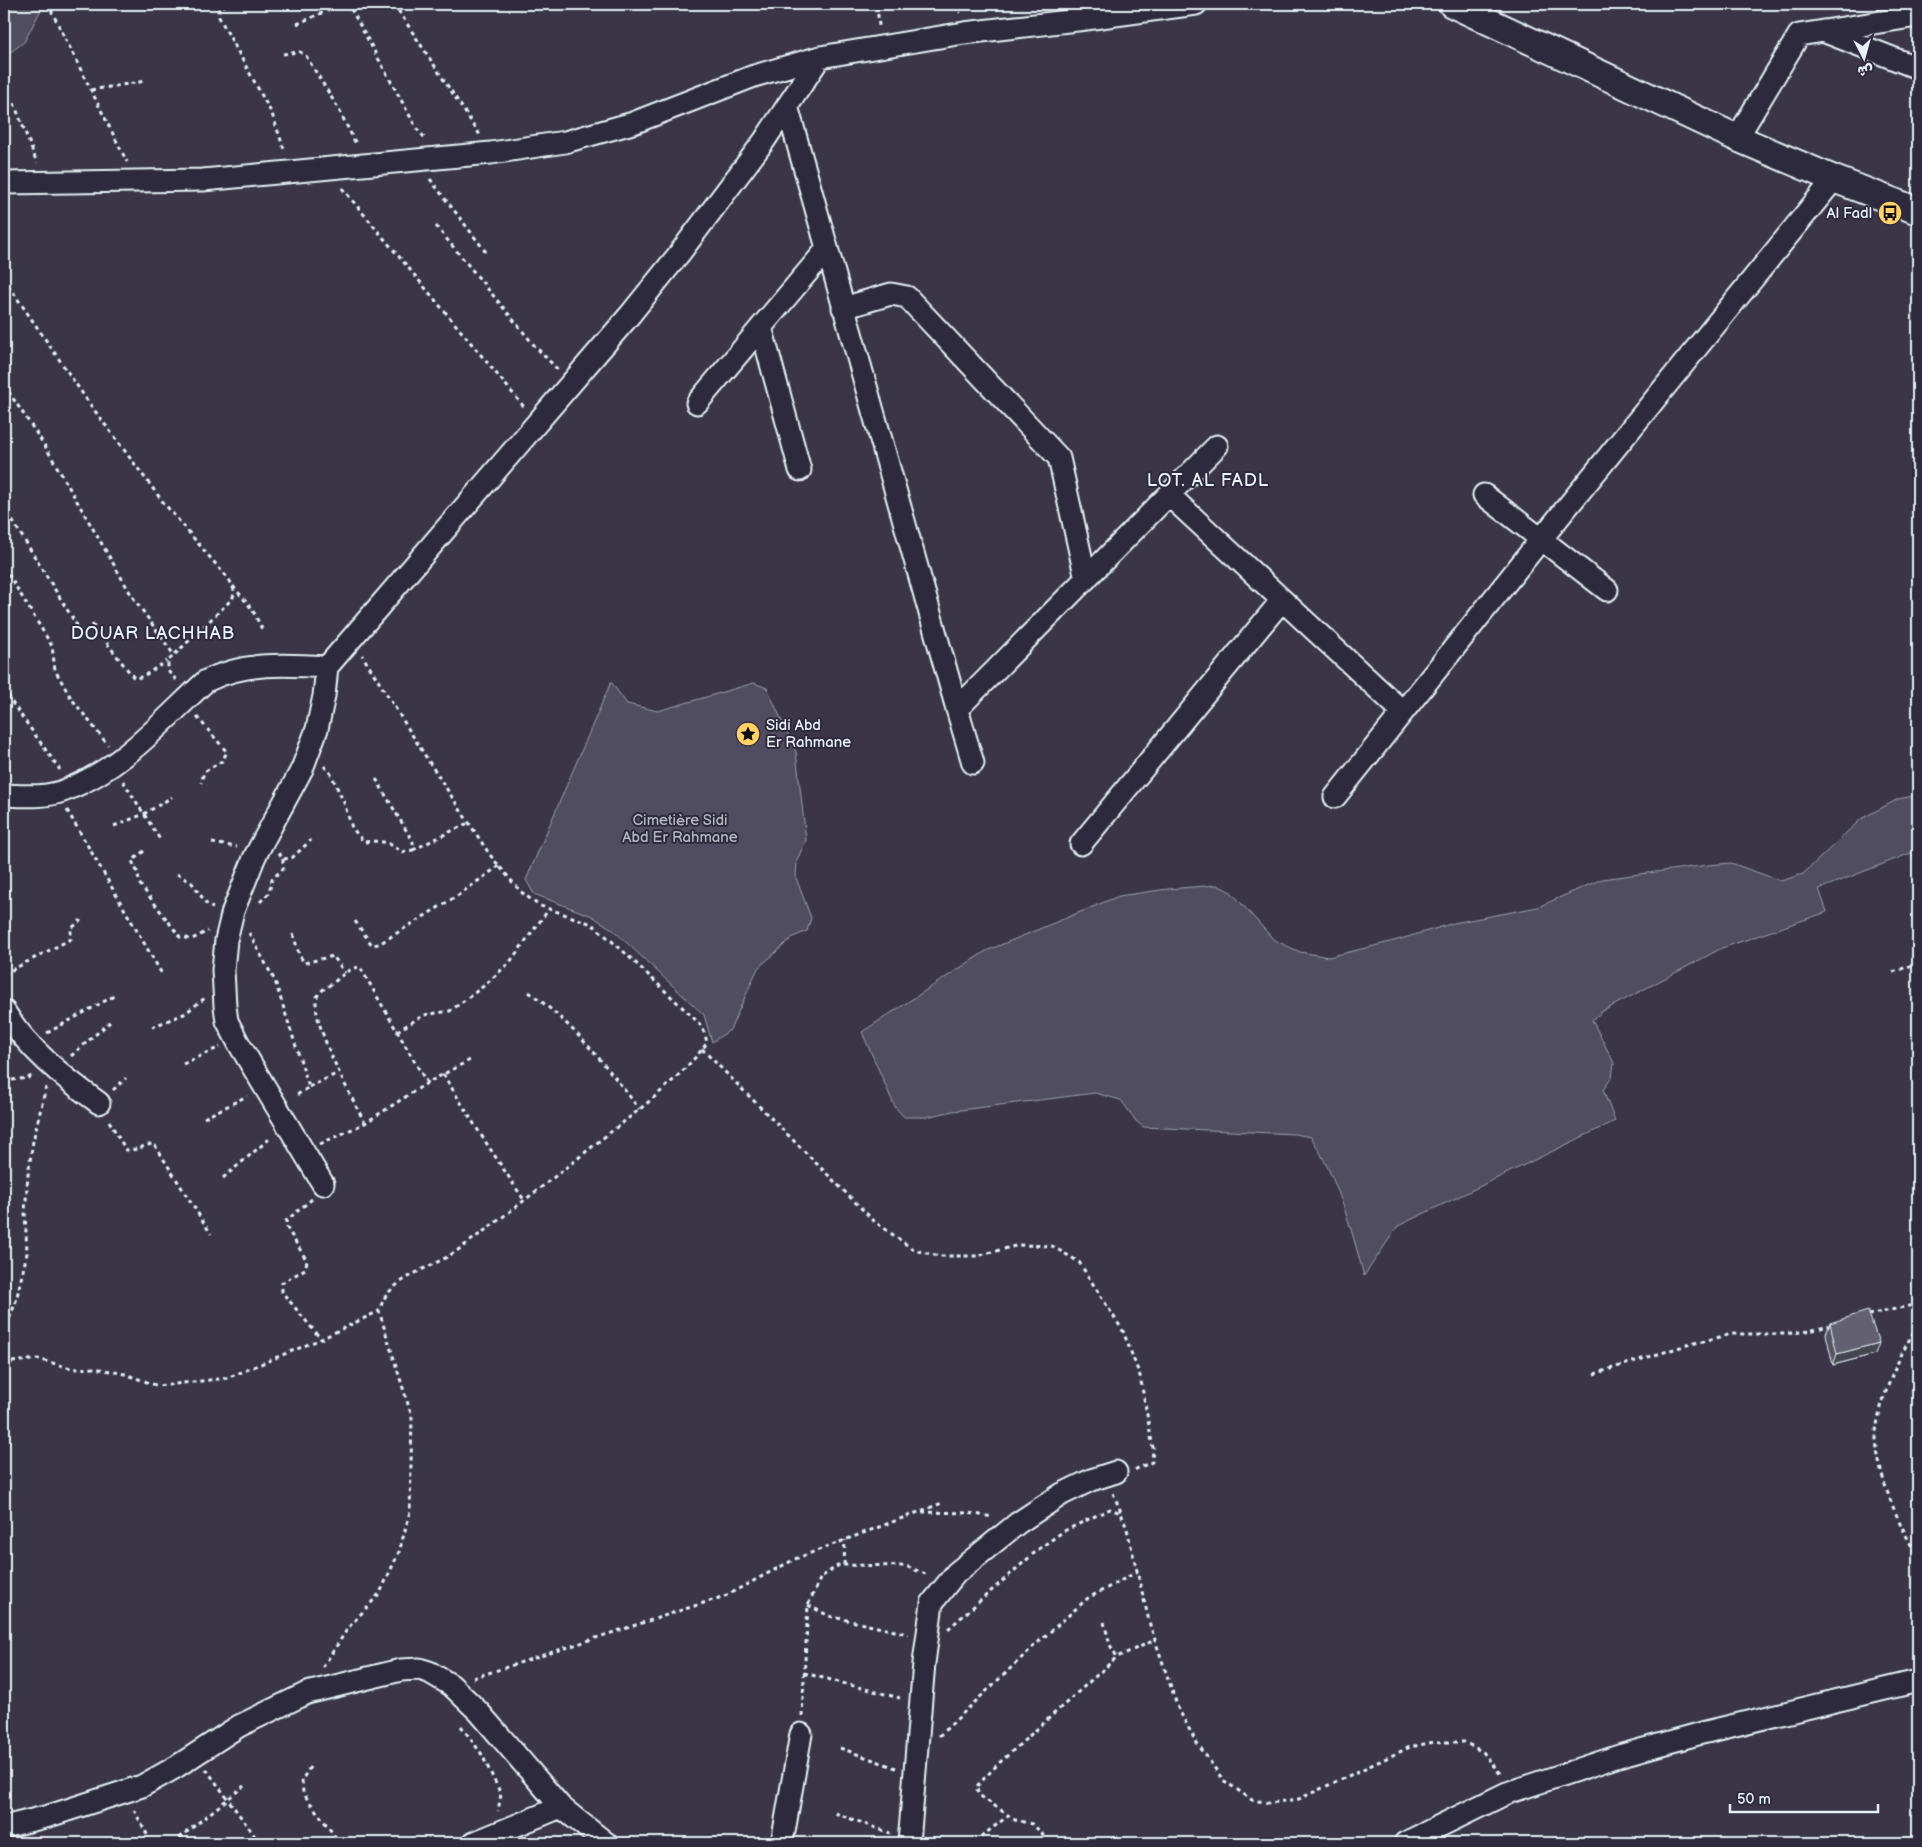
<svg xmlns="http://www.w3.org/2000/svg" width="1922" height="1847" font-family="'Balsamiq Sans','Playpen Sans Arabic',sans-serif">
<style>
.green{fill:#504e5f;stroke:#9ca0ac}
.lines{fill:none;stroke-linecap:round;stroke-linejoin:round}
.minor-casing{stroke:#e8f1f8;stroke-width:25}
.tertiary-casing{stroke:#e8f1f8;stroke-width:30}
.path{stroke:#e8f1f8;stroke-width:3;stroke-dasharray:4 4;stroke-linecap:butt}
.minor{stroke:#2f2a3d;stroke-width:21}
.tertiary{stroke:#2f2a3d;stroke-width:26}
.wall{fill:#555361;stroke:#e8f1f8}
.shaded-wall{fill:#45444f;stroke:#e8f1f8}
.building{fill:#636171;stroke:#e8f1f8}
.labels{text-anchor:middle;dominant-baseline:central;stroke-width:4;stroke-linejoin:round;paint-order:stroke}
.poi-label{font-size:15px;fill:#e8f1f8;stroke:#2f2a3d;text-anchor:end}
.park-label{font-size:15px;fill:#b3b8c2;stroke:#2f2a3d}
.quarter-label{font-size:18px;letter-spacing:1px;fill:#e8f1f8;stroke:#2f2a3d}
</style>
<rect width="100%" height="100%" fill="#3a3648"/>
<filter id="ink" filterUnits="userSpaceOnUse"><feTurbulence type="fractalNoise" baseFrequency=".02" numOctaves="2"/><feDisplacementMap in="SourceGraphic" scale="10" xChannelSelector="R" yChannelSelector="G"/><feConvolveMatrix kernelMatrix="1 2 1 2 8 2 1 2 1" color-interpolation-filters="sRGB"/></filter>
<g filter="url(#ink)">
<path class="green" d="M4,4H44L24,42L4,57Z
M611,682L627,704L658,711L754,683L767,688L796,752L806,840L797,860L796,878L811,918L807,931L793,937L758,968L730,1030L712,1042L704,1015L612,929L592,916L534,894L526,880Z
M1918,795V872L1911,853L1819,889L1827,912L1722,948L1603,1011L1592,1020L1614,1063L1612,1077L1603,1090L1615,1121L1398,1226L1364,1276C1351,1227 1338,1180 1311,1137L1295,1134L1143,1127L1136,1121L1121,1100L1095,1093L953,1111L926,1117H904L895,1107L862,1032L986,951L1119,896L1168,889L1217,885L1231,892L1274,940L1300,952L1329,957L1394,941L1454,923L1538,907L1602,879L1709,865L1731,863L1781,881L1803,874L1861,819L1898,799Z"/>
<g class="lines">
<g class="minor-casing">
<path id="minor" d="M1823,31L1918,68
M787,106L957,709
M1737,138L1799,35L1918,16
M4,183L203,180L491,153L565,142L633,123L754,76L820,57
M843,308L891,294L907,297L1059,458L1086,579
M761,327L800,470
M697,403L827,249
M1484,495L1607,590
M1170,496L1403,712
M973,763L957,709L1217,446
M4,795C25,796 49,798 68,789C124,767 163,720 206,681C245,662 285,664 327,667L629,316L679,254L764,141L820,57L964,33L1086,19L1196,4
M1335,797L1542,538L1834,179
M1081,844L1282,600
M4,1011C28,1049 63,1077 99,1103
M323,1184L239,1044L227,1021L225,1006L223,970L226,940L233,911L255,856L302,769L317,729L324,696L327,667
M4,1827L49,1816L142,1786L176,1767L239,1726L307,1693L401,1670L419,1669L429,1672L451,1685L479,1712L561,1807L606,1843
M473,1843L561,1807
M782,1843L801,1734
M909,1843L924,1663L932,1603L956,1573L1018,1523L1062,1494L1091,1480L1116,1472
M1405,1843L1507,1793L1622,1755L1702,1733L1918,1681"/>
</g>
<g class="tertiary-casing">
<path id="tertiary" d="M1452,4L1737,138L1834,179L1918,211"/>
</g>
<path class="path" d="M226,4L218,11L219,17L272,114L285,152
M345,4L350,7L417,129L425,138
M394,4L480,135
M959,4L960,13
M877,6L879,26
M51,10L127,162
M297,24L342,4
M283,54L300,52L306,56L338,108L357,146
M91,90L146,81
M14,103L37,163
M430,179L486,252
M342,188L525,408
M436,226L534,345L558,370
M4,279L89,403L163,502L230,581C233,588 237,593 231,600L168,661V671L178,682
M4,385L45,446L132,596L174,655
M4,507L81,632
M4,567L52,646L55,670L71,698L108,745
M233,586L252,609L263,631
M92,624L134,678L142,677L167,661
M4,688L13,704L60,770
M197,717L227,752L222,761L204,772L201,783
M324,766L331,774L344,803L352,828L364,842C383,840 388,842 402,852L413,850V842L375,777
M123,781L161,841
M67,810L162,974
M114,826L144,814L172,797
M212,843L237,847
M413,850L468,823
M144,851L132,861L138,873L139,883L180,937L192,939L208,931
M279,853L283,859L292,858L311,840
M177,874L192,883L208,906L213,908
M4,882L9,889
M260,902L269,893L272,879L283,869V859
M355,921L372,945L379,944L457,896L499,866
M249,933L275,981L309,1087L294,1097
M293,934L299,954L304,963L333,956L345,973
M1893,972L1918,963
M4,974L71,939V929L81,920
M529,992C573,1024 607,1066 639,1109
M152,1027L184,1014L205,998
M397,1031L424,1015L450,1011L485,985L510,962L549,909
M47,1033L114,996
M702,1049L874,1221L914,1250L939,1256H977L1019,1245L1052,1246L1079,1262L1123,1331L1140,1376L1153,1448L1152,1462L1134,1470
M71,1056L110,1022
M183,1064L220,1047
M443,1074L481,1135L524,1200
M4,1081L28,1078L33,1075
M309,1087L338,1073
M113,1090L126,1078
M204,1118L247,1096
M109,1121L126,1150C137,1151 143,1145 154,1144L211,1234
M365,1123C353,1100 309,1021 317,997C319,991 329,986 334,982C343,975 349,968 360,967L427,1083
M320,1144L365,1123L427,1083L472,1059
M223,1178L268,1140L272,1138
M312,1199L286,1221L287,1228L307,1261L305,1269L282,1283V1292L321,1339
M1868,1315L1918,1304
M1918,1325C1901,1351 1875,1408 1876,1439C1879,1482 1898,1521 1918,1558
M4,1333L16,1301L27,1253L25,1212L28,1175L33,1141L46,1087
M4,1363L38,1359L74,1369L95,1368L125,1374L158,1386L227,1378L321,1339L379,1311
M1594,1374L1687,1345L1732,1334H1785L1809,1331L1833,1325
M1113,1493L1121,1512
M922,1512L968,1513L993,1517
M844,1565L845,1540
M808,1605L829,1616L908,1634
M1104,1622L1110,1645L1117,1657
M948,1629L1040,1548L1064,1531L1110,1509L1121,1513L1127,1529L1150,1625L1178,1708L1195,1740L1223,1780L1252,1800L1270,1803L1299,1799L1410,1747L1434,1742H1464L1483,1752L1501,1775
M323,1667L348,1628L380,1593L399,1552L410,1512L412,1417L379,1311C382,1303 384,1297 390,1291C409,1272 437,1265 458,1250C508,1214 556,1176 603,1138C640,1109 678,1081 707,1043L705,1034L699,1023L622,950L592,924L538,905L520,891L490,855L431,765L362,655
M804,1673L900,1698
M473,1678L725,1596L795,1559L942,1503
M802,1716L808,1605L821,1577L839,1565L906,1566L928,1575
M461,1726L481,1753L501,1794L498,1811
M939,1736L1033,1647L1088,1598L1137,1572
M840,1748L896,1768
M310,1767L302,1780L303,1793L340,1843
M206,1769L254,1835L256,1843
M134,1810L149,1838V1843
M835,1813L890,1833
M173,1843L244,1786
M976,1843L982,1836L1008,1816
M1047,1843L1042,1833L1032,1824L1015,1820L979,1795L976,1787L998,1764L1117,1657L1155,1640"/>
<use href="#minor" class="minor"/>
<use href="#tertiary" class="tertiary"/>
</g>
<path class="wall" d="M1830,1323L1875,1354L1833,1365L1826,1334Z"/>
<path class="shaded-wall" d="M1879,1343L1875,1354L1833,1365L1837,1354Z"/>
<path class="building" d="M1868,1311L1879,1343L1837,1354L1830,1323Z"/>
</g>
<defs>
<g id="bus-disc" transform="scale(1.25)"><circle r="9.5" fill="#ffd166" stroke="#2f2a3d"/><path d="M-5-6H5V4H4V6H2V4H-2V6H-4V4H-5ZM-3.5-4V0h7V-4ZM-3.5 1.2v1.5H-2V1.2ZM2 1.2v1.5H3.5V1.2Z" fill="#111"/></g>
<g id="sight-disc" transform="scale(1.25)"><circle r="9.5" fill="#ffd166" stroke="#2f2a3d"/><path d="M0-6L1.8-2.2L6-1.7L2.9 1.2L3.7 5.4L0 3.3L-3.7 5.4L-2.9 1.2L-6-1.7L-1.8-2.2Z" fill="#111"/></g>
</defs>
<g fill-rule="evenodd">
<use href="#bus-disc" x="1890" y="213"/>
<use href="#sight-disc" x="748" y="734"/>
</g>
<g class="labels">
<g class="poi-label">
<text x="1872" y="213">Al Fadl</text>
<text x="766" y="725" text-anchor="start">Sidi Abd<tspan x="766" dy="17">Er Rahmane</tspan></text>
</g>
<g class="park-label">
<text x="680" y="820">Cimetière Sidi<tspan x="680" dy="17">Abd Er Rahmane</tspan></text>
</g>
<g class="quarter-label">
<text x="1208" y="480">LOT. AL FADL</text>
<text x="153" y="633">DOUAR LACHHAB</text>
</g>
</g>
<rect width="1922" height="1847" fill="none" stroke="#2f2a3d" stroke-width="20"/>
<rect x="10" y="10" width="1902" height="1827" fill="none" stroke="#e8f1f8" stroke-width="2" filter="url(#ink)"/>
<g transform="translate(1864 58) rotate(174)" stroke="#2f2a3d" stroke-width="4" paint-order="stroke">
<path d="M0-4L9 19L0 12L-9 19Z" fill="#e8f1f8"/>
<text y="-8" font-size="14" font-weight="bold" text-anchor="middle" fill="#e8f1f8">ش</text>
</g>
<path d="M1730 1804v8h148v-8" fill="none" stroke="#e8f1f8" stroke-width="2.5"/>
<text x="1737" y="1804" font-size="15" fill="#e8f1f8" stroke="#2f2a3d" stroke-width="4" paint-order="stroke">50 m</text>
</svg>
